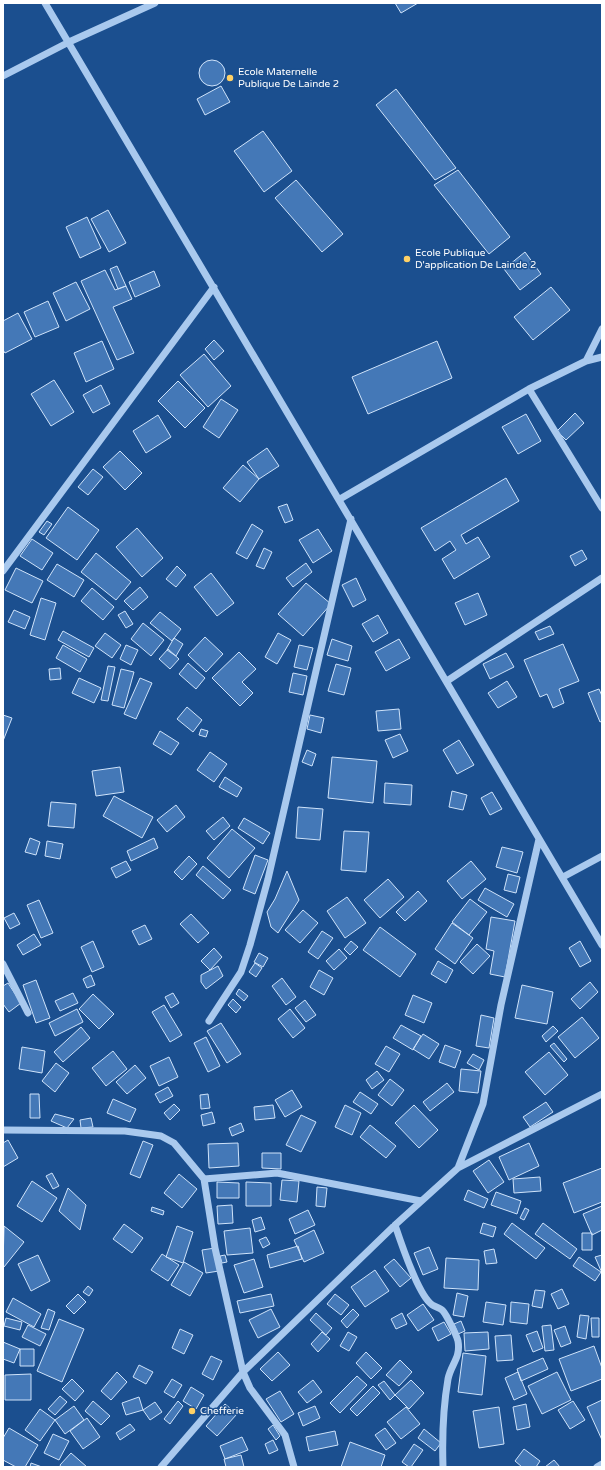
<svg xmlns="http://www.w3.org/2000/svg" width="605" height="1470" font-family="'Varela Round',sans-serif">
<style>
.building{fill:#4478b7;stroke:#cfe3fa}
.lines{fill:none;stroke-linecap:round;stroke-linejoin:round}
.minor{stroke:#a9c9ee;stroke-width:7}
.poi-dot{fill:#ffd166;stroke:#1b4f8f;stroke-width:1.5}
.labels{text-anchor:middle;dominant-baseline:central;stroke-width:3;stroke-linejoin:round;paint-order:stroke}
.poi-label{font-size:10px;fill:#fff;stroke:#1b4f8f;text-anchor:start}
</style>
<rect width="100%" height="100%" fill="#1b4f8f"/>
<path class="building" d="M395,3H418L401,13Z
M199 73a13 13 0 1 1 26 0a13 13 0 1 1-26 0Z
M221,86L230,102L205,115L197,99Z
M396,89L456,168L435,180L376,105Z
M263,131L292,171L264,192L234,151Z
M458,170L510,237L489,254L434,185Z
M296,180L343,234L322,252L275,198Z
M108,210L126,243L109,252L91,219Z
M87,217L101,248L80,258L66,227Z
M525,252L541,274L520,290L504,269Z
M117,266L126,286L118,289L110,269Z
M105,270L115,290L126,286L132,299L113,307L134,353L117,360L81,281Z
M154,271L160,286L135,297L129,282Z
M76,282L90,309L66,321L53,293Z
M551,287L570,310L533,340L514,317Z
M48,301L59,327L35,337L24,312Z
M18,313L32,339L5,353L3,350V321Z
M214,340L224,351L214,360L205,349Z
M102,341L114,369L86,382L74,353Z
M437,341L452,378L368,414L352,377Z
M204,354L231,386L208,407L180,375Z
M54,380L74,412L51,426L31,394Z
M178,381L205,408L185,428L158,401Z
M101,385L110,404L93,413L83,395Z
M221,399L238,410L219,438L203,427Z
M575,413L584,423L566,440L557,431Z
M526,414L541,441L518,454L502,427Z
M158,415L171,437L146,453L133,431Z
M267,448L279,466L259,479L247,462Z
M120,451L142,473L125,490L103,467Z
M243,465L259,479L240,502L223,488Z
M93,469L103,477L88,495L78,487Z
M506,478L519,501L461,535L466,544L478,537L490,557L454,579L442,559L456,550L450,541L435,551L421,528Z
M287,504L293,520L285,523L278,507Z
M68,507L99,530L77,560L46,538Z
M47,521L52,524L44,535L39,532Z
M252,524L263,531L247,559L236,553Z
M137,528L163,558L142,577L116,547Z
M318,529L332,551L313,563L299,540Z
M32,539L53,553L42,570L20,556Z
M264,548L272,552L264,569L256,566Z
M582,550L587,559L575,566L570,556Z
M96,553L131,582L116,600L81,572Z
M306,563L312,572L293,587L286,578Z
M57,564L84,580L74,597L47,580Z
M177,566L186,575L176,587L166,579Z
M16,568L43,581L32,603L5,590Z
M211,573L234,603L217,616L194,587Z
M356,578L366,600L353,607L342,585Z
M306,583L331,604L303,636L278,614Z
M140,587L148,597L133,610L124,601Z
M92,588L114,607L103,620L81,601Z
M478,593L487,615L465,625L455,603Z
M41,598L56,603L45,640L30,635Z
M14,610L30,617L25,629L8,622Z
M125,611L133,624L126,628L118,615Z
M160,612L181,629L172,641L150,623Z
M378,615L388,633L373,642L362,624Z
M143,623L164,640L151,656L131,639Z
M550,626L554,634L539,640L535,632Z
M63,631L94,648L89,657L58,640Z
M105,633L121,645L112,658L95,646Z
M278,633L291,640L277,664L265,657Z
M205,637L223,654L206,672L188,655Z
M174,638L183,644L176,656L167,650Z
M332,639L352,646L348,661L327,655Z
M399,639L410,658L386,671L375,652Z
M563,644L579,681L559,689L564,703L553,708L547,694L540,697L524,660Z
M63,645L87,659L80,672L56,658Z
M126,645L138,650L131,665L120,659Z
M299,645L313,648L307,670L294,667Z
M168,649L179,659L170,669L159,659Z
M239,652L256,669L242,682L253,693L240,706L212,678Z
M506,653L514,667L490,679L483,664Z
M188,663L205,678L196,689L179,674Z
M336,664L351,668L344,695L328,691Z
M108,666L115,667L108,701L101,700Z
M60,668L61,679L50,680L49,669Z
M121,669L134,672L124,708L112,705Z
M293,673L307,676L303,695L289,692Z
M79,678L101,688L94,703L72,693Z
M140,678L152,683L136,719L124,714Z
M507,681L517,697L498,708L488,693Z
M599,689L602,696V721L600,722L588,693Z
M187,707L202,720L193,732L177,719Z
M399,709L401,729L378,731L376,711Z
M3,715L12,718L3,741Z
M310,715L324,718L321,733L307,729Z
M201,729L208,731L206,737L199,735Z
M160,731L179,743L171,755L153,744Z
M400,734L408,751L393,758L385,740Z
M459,740L474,765L457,774L443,750Z
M307,750L316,754L312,766L302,762Z
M210,752L227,764L214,782L197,770Z
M332,757L377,761L373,803L328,798Z
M120,767L124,792L96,796L92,771Z
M225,777L242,788L237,797L219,787Z
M385,783L412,785L411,805L384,803Z
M452,791L467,795L463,810L449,807Z
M492,792L502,809L490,815L481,798Z
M114,796L153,817L142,838L103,816Z
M51,802L76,804L74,828L48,826Z
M176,805L185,817L167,832L157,820Z
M298,807L323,809L320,840L296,838Z
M223,817L230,826L214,840L206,831Z
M244,818L270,833L263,844L238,828Z
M232,829L255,848L229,878L207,858Z
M344,831L369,832L366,872L341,870Z
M30,838L40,842L36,855L25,852Z
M154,838L158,848L131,861L127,851Z
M47,841L63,844L60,859L45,856Z
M502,847L523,852L517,873L496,867Z
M255,855L268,860L255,894L243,889Z
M189,856L197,864L182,880L174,872Z
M126,861L131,870L116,878L111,868Z
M471,861L486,879L462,899L447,881Z
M203,866L231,890L223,899L196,875Z
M287,871L299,900L278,933L271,927L267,912L275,899Z
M508,874L520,877L516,893L504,890Z
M388,879L404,897L380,918L364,900Z
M485,888L514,904L507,917L478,900Z
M418,891L427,901L405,921L396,912Z
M347,897L366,923L345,938L327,911Z
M470,899L487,912L469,935L452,922Z
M39,900L53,933L41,938L27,905Z
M303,910L318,923L300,943L285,930Z
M14,913L20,924L10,929L4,918Z
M191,914L209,933L198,943L180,924Z
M491,917L515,921L505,977L490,974L494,951L486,949Z
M452,923L473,938L455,964L435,949Z
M145,925L152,939L139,945L132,931Z
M380,927L416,954L400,977L363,950Z
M322,931L333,938L318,959L308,952Z
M34,934L41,945L23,955L17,945Z
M93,941L104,967L92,972L81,947Z
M351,941L358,947L350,955L344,949Z
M580,941L591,961L580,967L569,948Z
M477,944L490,956L473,974L460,962Z
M214,948L222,957L210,970L201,961Z
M339,949L347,958L334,970L326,961Z
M259,953L268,958L263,967L254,962Z
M438,961L453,970L446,983L431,974Z
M255,963L262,968L256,977L249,972Z
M218,966L223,976L206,989L201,982V975Z
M319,970L333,978L324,995L310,987Z
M91,975L95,985L87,988L83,979Z
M282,978L296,997L286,1005L272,986Z
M36,980L50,1018L36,1023L23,985Z
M590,982L598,992L580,1009L571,999Z
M8,983L21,1003L9,1012L3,1004V986Z
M522,985L553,992L547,1024L515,1018Z
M239,989L248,996L244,1001L236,994Z
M73,993L78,1003L60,1011L55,1001Z
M173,993L179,1003L171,1008L165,997Z
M93,994L114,1014L99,1029L79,1009Z
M413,995L432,1003L424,1023L405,1015Z
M233,999L241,1007L236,1013L228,1005Z
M305,1000L316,1015L306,1022L295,1008Z
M164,1005L182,1035L170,1042L152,1012Z
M77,1009L83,1022L55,1036L49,1023Z
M290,1009L305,1028L293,1038L278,1019Z
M481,1015L494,1018L489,1048L476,1046Z
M582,1017L599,1038L575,1058L558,1037Z
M221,1023L241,1054L227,1063L207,1031Z
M401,1025L421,1036L413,1050L393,1038Z
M553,1026L558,1031L546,1042L542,1036Z
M81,1027L90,1038L63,1062L54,1052Z
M423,1034L439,1044L429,1059L413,1049Z
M206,1037L220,1066L208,1072L194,1043Z
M554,1043L567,1059L564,1062L550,1046Z
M445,1045L461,1051L455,1068L439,1062Z
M386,1046L400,1054L389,1072L375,1064Z
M22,1047L45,1051L42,1073L19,1069Z
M113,1051L127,1069L106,1086L92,1068Z
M549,1052L568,1075L545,1095L525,1072Z
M473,1054L484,1060L479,1070L467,1063Z
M169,1057L178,1077L159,1086L150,1066Z
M56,1063L69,1073L55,1092L42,1081Z
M135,1065L146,1078L127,1094L116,1082Z
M461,1069L481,1071L478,1093L459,1091Z
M377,1071L384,1080L372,1089L366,1080Z
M390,1079L404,1090L392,1106L378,1095Z
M447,1083L454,1092L430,1111L423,1102Z
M168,1087L173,1096L160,1103L155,1094Z
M292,1090L302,1107L285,1117L275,1100Z
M360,1092L378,1104L371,1114L353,1102Z
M30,1094H39L40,1118H30Z
M208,1094L210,1108L201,1109L200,1095Z
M113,1099L136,1109L130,1122L107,1113Z
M546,1102L553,1112L530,1127L523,1117Z
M174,1104L180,1110L170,1120L164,1113Z
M273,1105L275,1118L255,1120L254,1107Z
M345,1105L361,1113L352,1135L335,1127Z
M414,1105L438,1130L419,1148L395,1123Z
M212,1112L215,1123L203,1126L201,1115Z
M55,1114L74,1119L67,1128L51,1121Z
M301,1115L316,1122L301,1152L286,1145Z
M91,1118L93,1127L81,1128L80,1120Z
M241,1123L244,1131L232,1136L229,1128Z
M370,1125L396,1146L386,1158L360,1137Z
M8,1140L18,1158L3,1167V1143Z
M143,1141L153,1145L140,1178L130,1174Z
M238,1143L239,1166L209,1168L208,1144Z
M529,1143L539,1166L509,1180L499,1157Z
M262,1153H281V1169L262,1168Z
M489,1160L504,1182L488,1193L473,1171Z
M602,1168V1202L574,1213L563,1183Z
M52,1173L59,1186L53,1189L46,1176Z
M179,1174L197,1189L182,1208L164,1193Z
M540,1177L541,1191L514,1193L513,1179Z
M282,1180L299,1181L297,1202L280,1200Z
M32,1181L57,1198L42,1222L17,1206Z
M217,1182L239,1183V1198H217Z
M246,1182L271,1183V1206H246Z
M317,1187L327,1188L325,1207L316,1206Z
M68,1188L86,1205L80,1230L59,1211Z
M468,1190L488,1199L484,1208L464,1200Z
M496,1192L521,1201L517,1214L491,1205Z
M232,1205L233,1223L218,1224L217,1206Z
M602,1206V1230L592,1235L583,1214Z
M152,1207L164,1211L163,1215L151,1211Z
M525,1208L529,1210L524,1220L520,1218Z
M308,1210L315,1225L295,1234L289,1219Z
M261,1217L265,1229L255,1232L252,1220Z
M483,1223L496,1227L493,1237L480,1233Z
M512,1223L545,1248L536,1259L504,1234Z
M543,1223L577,1249L570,1259L535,1234Z
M124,1224L143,1238L132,1253L113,1239Z
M4,1226L24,1242L4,1267L3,1266Z
M177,1226L193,1232L183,1263L166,1257Z
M250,1228L253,1253L227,1255L224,1231Z
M314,1230L324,1253L304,1262L294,1240Z
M582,1233H592V1250H582Z
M266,1237L270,1244L263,1248L259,1240Z
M298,1246L302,1259L270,1268L267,1255Z
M429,1247L438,1269L423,1275L414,1253Z
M215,1248L219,1271L206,1273L202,1250Z
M494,1249L497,1263L486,1264L484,1251Z
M162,1254L179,1265L168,1281L151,1270Z
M38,1255L50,1281L31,1291L18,1264Z
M225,1255L227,1262L222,1263L220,1256Z
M602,1255V1273L595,1257Z
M579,1257L601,1272L595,1281L573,1266Z
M446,1258L479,1260L478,1290L444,1288Z
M254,1259L263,1287L244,1293L234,1265Z
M394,1259L411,1278L400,1287L384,1267Z
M184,1262L203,1273L190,1296L171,1285Z
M375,1270L389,1291L365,1307L351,1287Z
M88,1286L93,1290L89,1296L83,1292Z
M562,1289L569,1304L558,1309L551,1294Z
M535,1290L545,1291L542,1308L532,1306Z
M457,1293L468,1296L464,1317L453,1315Z
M78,1294L86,1302L74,1314L66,1306Z
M271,1294L274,1306L240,1313L237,1301Z
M335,1294L349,1305L341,1315L327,1304Z
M13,1298L41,1314L34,1327L6,1312Z
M486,1302L506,1305L503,1325L483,1322Z
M511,1302L529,1304L527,1324L510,1322Z
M423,1304L434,1320L418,1331L407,1315Z
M48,1309L55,1312L49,1330L41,1328Z
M271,1309L280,1327L258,1338L249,1320Z
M353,1309L359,1315L347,1328L341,1321Z
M316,1313L332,1328L326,1335L310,1320Z
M402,1313L407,1324L396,1329L391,1319Z
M580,1315L589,1316L586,1339L577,1337Z
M6,1318L22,1322L20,1330L4,1326Z
M591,1318H599V1337H592Z
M59,1319L84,1329L62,1382L37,1371Z
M461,1321L465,1331L458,1334L454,1324Z
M444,1322L451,1334L438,1341L432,1328Z
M28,1325L46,1334L40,1346L22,1337Z
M551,1325L554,1350L545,1351L542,1326Z
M565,1326L571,1343L561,1347L554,1330Z
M180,1329L193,1335L184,1354L172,1348Z
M537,1331L543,1348L533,1352L526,1335Z
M322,1332L330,1339L318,1352L311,1344Z
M348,1332L357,1337L349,1351L340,1346Z
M488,1332L489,1349L465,1351L464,1333Z
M511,1335L513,1360L497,1361L495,1336Z
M3,1342L20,1349L14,1363L3,1359Z
M594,1346L602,1368V1379L571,1391L559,1359Z
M20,1349H34V1366H20Z
M278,1352L290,1365L272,1381L260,1369Z
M366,1352L382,1368L371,1379L356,1363Z
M463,1353L486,1356L482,1395L458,1392Z
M211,1356L222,1361L213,1380L202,1374Z
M543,1358L548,1369L521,1381L517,1369Z
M400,1360L412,1372L399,1386L386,1375Z
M139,1365L153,1372L146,1384L133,1377Z
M117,1372L127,1382L111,1400L101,1391Z
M518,1372L527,1394L514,1400L505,1378Z
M557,1372L571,1400L542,1414L528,1386Z
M31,1374V1400H5V1375Z
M357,1376L367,1385L340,1413L330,1403Z
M72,1379L84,1391L75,1401L62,1389Z
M172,1379L182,1385L174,1398L164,1392Z
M313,1380L322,1392L307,1403L298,1392Z
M411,1380L424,1393L409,1409L395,1395Z
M384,1381L395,1395L390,1400L378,1385Z
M373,1386L380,1393L357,1416L350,1409Z
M191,1387L204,1395L196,1409L183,1401Z
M280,1391L294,1414L281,1422L266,1399Z
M60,1396L67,1402L55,1415L48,1409Z
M139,1397L143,1410L126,1415L122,1403Z
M602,1400V1440L587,1407Z
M93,1401L110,1416L101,1425L85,1411Z
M178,1401L183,1406L170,1424L164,1419Z
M573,1401L585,1420L570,1429L558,1410Z
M155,1402L162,1412L150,1420L143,1410Z
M225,1404L237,1414L217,1436L206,1426Z
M526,1404L530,1427L517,1430L513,1407Z
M74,1406L84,1420L65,1434L55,1420Z
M315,1406L320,1418L303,1426L298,1413Z
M406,1407L420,1424L401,1439L387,1422Z
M499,1407L504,1444L479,1448L473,1411Z
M40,1409L55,1420L40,1441L25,1430Z
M87,1418L100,1437L83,1449L70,1431Z
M130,1424L135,1430L120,1440L116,1433Z
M273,1425L280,1436L276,1440L268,1429Z
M9,1428L38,1445L25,1467H16L3,1460V1438Z
M385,1428L396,1443L386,1450L375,1435Z
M424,1429L441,1443L435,1451L418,1438Z
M335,1431L338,1445L309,1451L306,1437Z
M53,1434L69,1441L59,1460L44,1453Z
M242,1437L248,1450L225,1459L220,1446Z
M273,1440L278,1450L269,1454L265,1444Z
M350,1442L385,1455L381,1467H341Z
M414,1444L423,1450L411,1467H409L402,1462Z
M524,1449L540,1461L536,1467H522L515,1461Z
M71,1453L87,1467H61L60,1465Z
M241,1455L244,1467H226L224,1459Z
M554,1460L560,1467H545Z
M31,1463L42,1467H30Z"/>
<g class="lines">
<path class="minor" d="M45,3L602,945
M3,76L69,42L155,3
M586,361L602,357
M529,389L602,508
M340,499L529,389L586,361L602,329
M3,571L214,287
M447,681L602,578
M563,877L602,856
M3,964L28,1013
M209,1021L241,972L250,945L268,879L351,519
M3,1130L125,1131L161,1136L174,1143L204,1179L215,1248L243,1372L250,1388L285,1435L294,1467
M458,1168L602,1094
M204,1179L277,1173L421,1201
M395,1225C401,1243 417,1291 430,1303C433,1307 440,1307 443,1311C446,1314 457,1336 458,1341C461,1358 451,1364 448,1379C443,1408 442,1437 443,1467
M161,1467L243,1372L395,1225L458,1168L483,1104L501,1005L539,839
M597,1467L602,1464"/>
</g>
<g class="poi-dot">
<circle cx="230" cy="78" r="4"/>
<circle cx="407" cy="259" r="4"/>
<circle cx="192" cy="1411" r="4"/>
</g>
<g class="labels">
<g class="poi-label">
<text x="238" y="72">Ecole Maternelle<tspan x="238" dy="12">Publique De Lainde 2</tspan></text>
<text x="415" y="253">Ecole Publique<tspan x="415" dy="12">D'application De Lainde 2</tspan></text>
<text x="200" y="1411">Chefferie</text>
</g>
</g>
<rect width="605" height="1470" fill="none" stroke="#ffffff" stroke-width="8"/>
</svg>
